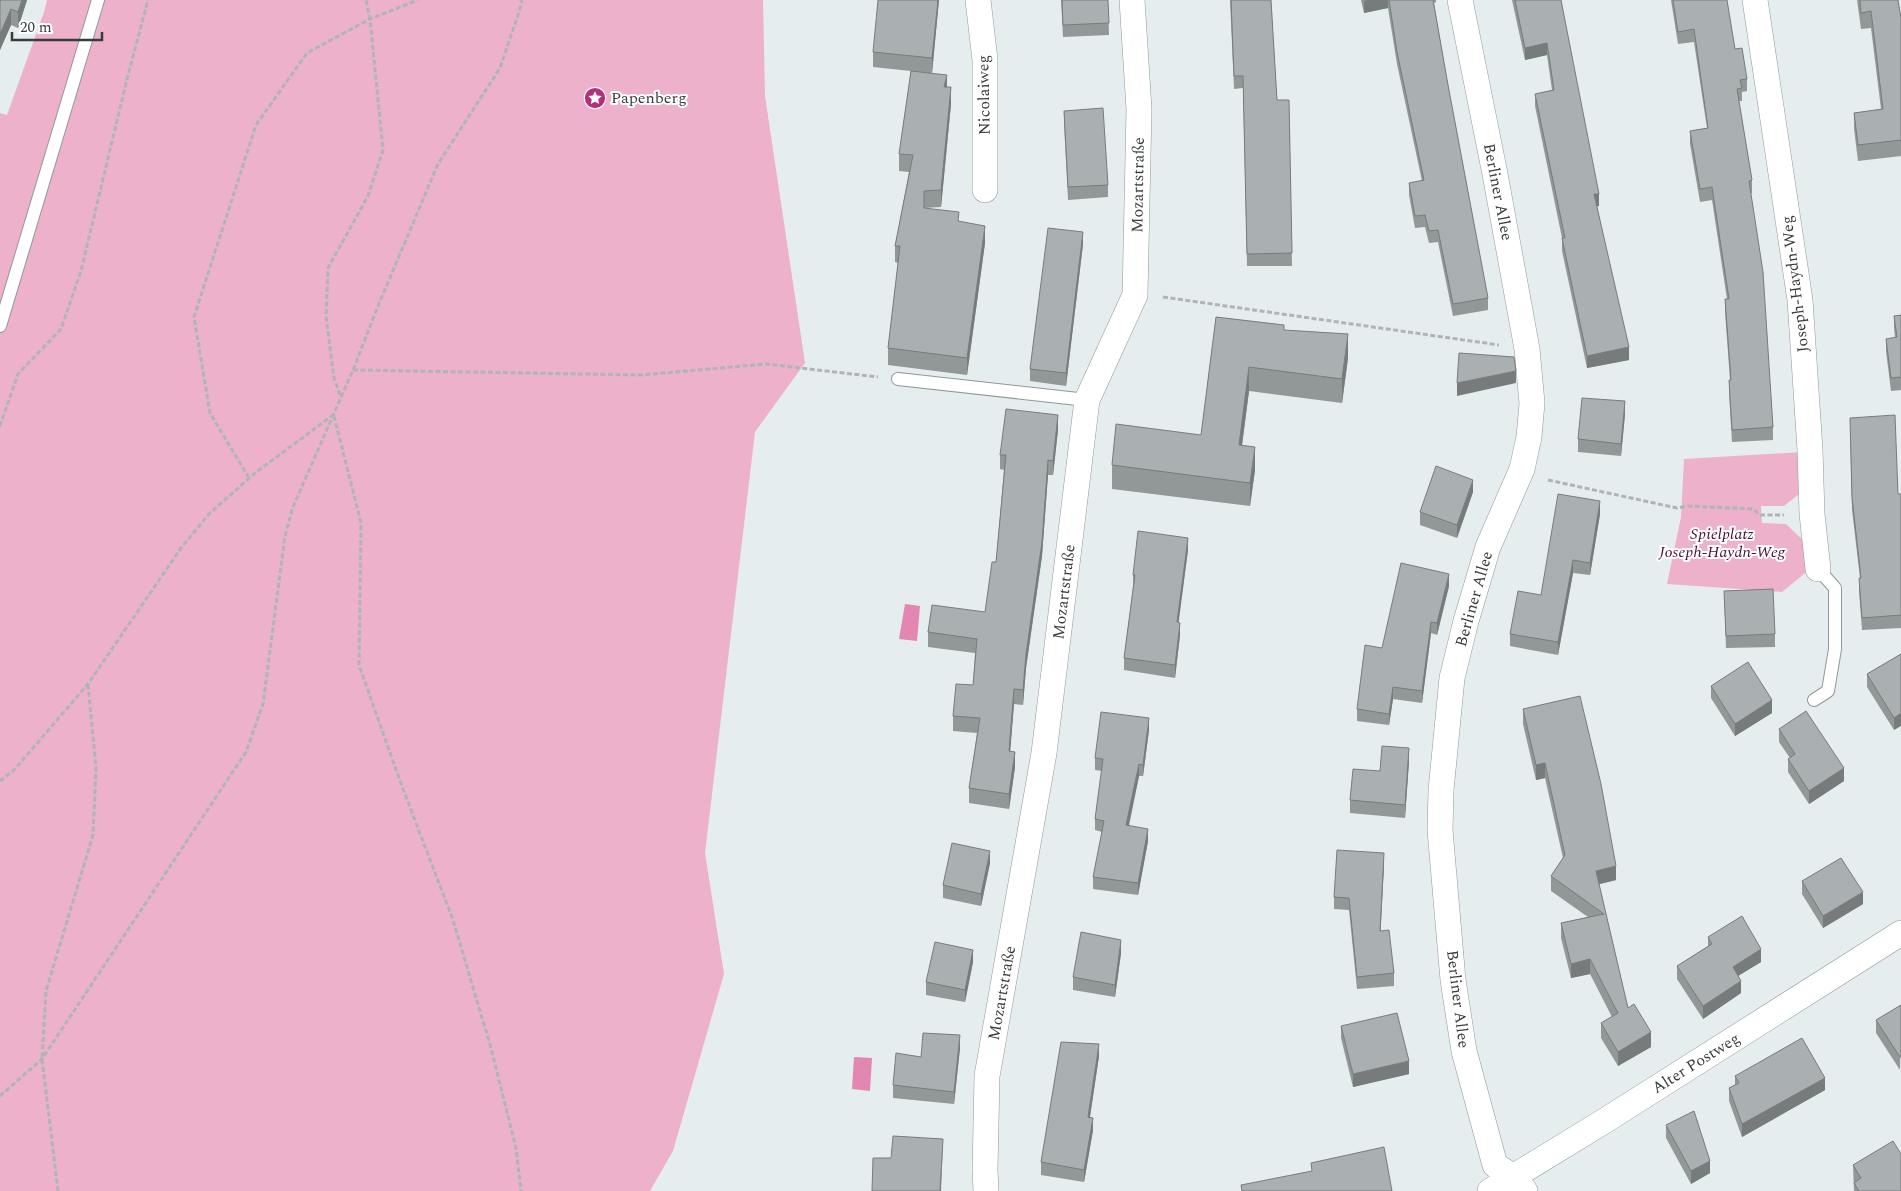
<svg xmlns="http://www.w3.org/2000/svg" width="1901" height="1191" font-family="Spectral,serif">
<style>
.green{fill:#edb1cc}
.water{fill:#e286b2}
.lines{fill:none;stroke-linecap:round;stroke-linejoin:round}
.service-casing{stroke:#929899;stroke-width:14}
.minor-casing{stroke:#929899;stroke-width:26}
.path{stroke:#afb5b6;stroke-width:3;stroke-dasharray:5 2.5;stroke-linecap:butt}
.service{stroke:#fff;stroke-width:12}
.minor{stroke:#fff;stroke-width:25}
.wall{fill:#929798}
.shaded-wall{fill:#777b7c}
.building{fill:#aab0b1;stroke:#777b7c}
.labels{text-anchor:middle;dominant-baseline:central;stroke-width:4;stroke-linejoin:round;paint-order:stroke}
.street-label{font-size:16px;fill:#393c3c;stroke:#fff}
.poi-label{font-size:16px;fill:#393c3c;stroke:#fff;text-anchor:start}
.park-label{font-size:16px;font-style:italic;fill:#480f2f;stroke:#fff}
</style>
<rect width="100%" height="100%" fill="#e6edee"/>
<path class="green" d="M47,0H763L765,96L805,363L755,432L705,853L724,974L673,1151L650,1191H0V113L7,115L44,12Z
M1803,452L1804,490L1784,506H1761L1762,523L1786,524L1808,545L1810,569L1782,592L1667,584L1681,517L1684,459Z"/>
<path class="water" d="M905,604L920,606L917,641L899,639Z
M854,1057L872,1058L870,1091L852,1089Z"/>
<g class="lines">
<g class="service-casing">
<path id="service" d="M0,326L98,0
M898,379L1087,400
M1814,700L1828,691L1835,649V588L1818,569"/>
</g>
<g class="minor-casing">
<path id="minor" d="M978,0L985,60V190
M1460,0L1495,174L1527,349L1532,403L1529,437L1522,469L1488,547L1466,621L1452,678L1441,790L1440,830L1453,980L1464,1051L1495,1165L1514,1177L1525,1191
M1755,0L1800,300L1810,450L1812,514L1818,569
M986,1191L985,1170L987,1076L1044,753L1087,400L1135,295L1139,109L1132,0
M1490,1191L1606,1120L1901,933"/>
</g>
<path class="path" d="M1163,297L1499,345
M353,370L641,375L766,364L878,377
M340,395L334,378L326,316L328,268L368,196L383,150L370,19L366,0
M334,416L361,523L359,665L400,781L453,920L491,1048L516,1148L521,1191
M0,426L18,374L61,329L81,271L127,79L148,0
M249,478L210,413L194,317L256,125L307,53L370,19L418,0
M1548,480L1677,508L1688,506L1753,509L1760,515H1784
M0,781L14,770L88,684L181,548L209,514L255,473L333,415
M0,1096L42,1059L246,752L263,704L285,536L293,507L353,370L378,306L438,164L500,68L520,9L522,0
M58,1191L42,1059L46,991L93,835L96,768L88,684"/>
<use href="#service" class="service"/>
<use href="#minor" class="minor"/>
</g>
<path class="wall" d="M0,0H27L18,28L11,25L0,50Z
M939,0L932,73L947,87L951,104L941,207L924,208L959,221L985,243L967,375L888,365V348L898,263L895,262V246L909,172L899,171V154L911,71L873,67V52Z
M1061,0H1108L1109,35L1063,37Z
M1230,0H1271L1277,100H1289L1292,266H1247L1243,88L1234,89Z
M1361,0H1436V2L1434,3L1448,85L1488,298V310L1453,316L1438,242L1429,243L1425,227L1415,228L1409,195V183L1422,181L1397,64L1388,8L1364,13Z
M1512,0H1561L1599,206H1597L1629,360L1587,368L1562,251V238L1535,106V94L1552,90L1547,55L1525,60Z
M1671,0H1727L1735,49L1747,79V91L1742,92V101H1739L1752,180V193H1751L1773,427V440L1732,442L1729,393V380H1730L1725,312V299H1727L1712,200L1700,202L1690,144V131L1707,128L1694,42L1678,44Z
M1857,0H1898L1901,18V156L1858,161L1854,129V113L1881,109L1871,28L1861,29Z
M1064,111L1108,185V197L1068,200L1064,123Z
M1083,244L1066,386L1030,381V369Z
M1901,315V390L1891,391L1886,351V339L1895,338L1894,328V316Z
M1216,317L1284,330L1348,358L1342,403L1249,391L1242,445L1255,470L1250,506L1112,489V465L1201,435Z
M1625,414L1621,456L1578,452V439Z
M1058,430L1053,475H1048L1042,556L1026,668L1023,705L1014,704L1010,751L1015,767L1009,809L969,803V788L977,733L953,731V716L973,685L975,653L928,647V632L985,612L996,562L1004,470L1000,469V455Z
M1850,430L1898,494H1901V628L1862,630L1859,591L1860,578L1852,510Z
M1473,492L1457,538L1420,525V512Z
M1600,514L1590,575L1573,573L1558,655L1510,646V634L1541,595Z
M1188,550L1178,623L1180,635L1175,678L1124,670V658L1133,587V575Z
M1449,586L1437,635L1431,633L1422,703L1393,699L1389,725L1357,721V709L1382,648Z
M1724,591L1775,634V647L1726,648Z
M1901,654L1894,730L1867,687V674Z
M1711,686L1772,713L1735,736L1711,698Z
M1523,709L1616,880L1599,884L1628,1008L1651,1047L1618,1066L1601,1038V1023L1612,1017L1590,974L1571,978L1561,938V923L1588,917L1551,891V876L1563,858L1545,778L1536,780L1523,724Z
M1779,729L1844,781L1809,804L1788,772V759L1790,758L1779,742Z
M1149,730L1143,776H1139L1129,826L1148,841L1138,895L1093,889V877L1102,832L1095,830V819L1102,771L1095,770V758Z
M1409,761L1405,818L1350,813V800L1380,771Z
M990,863L981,906L943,898V885Z
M1384,865L1380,931L1394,973V986L1357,989L1349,910L1334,909V897Z
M1802,881L1863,904L1823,928L1802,894Z
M1708,937L1761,962L1738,976L1741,993L1703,1019L1677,979V966L1708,946Z
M1121,953L1115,997L1073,990V977Z
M973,962L965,1002L926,995V982Z
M1901,1005L1900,1070L1876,1033V1020Z
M1341,1026L1409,1074L1353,1087L1341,1038Z
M960,1048L954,1104L893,1098V1085L921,1057Z
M1099,1056L1090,1117L1093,1130L1084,1182L1041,1175V1162Z
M1735,1076L1825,1090L1742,1137L1729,1101V1088L1735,1085Z
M1666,1125L1710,1173L1691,1184L1666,1138Z
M1853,1165L1901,1191H1854Z"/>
<path class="shaded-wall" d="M22,0H27L18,28V12Z
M938,0H939L932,73V58Z
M1368,0H1388V8L1364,13V1Z
M11,9V25L0,50V34Z
M1547,43V55L1525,60V48Z
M947,75V92L944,87Z
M951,87V104L941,207V190Z
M1594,194H1599V206L1594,207Z
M985,226V243L967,375V358Z
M1083,232V244L1066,386V373Z
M1348,334V358L1342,403V379Z
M1629,347V360L1587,368V356Z
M1249,367V391L1239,468V445Z
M1516,371V383L1457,396V383Z
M1625,401V414L1621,456V444Z
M1058,415V430L1053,475V461Z
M1255,447V470L1250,506V483Z
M1048,460V475L1042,556L1026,668L1023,705V690L1026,654Z
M1473,480V492L1457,538V525Z
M1600,501V514L1590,575V563Z
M1188,538V550L1177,635V622Z
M1573,560V573L1558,655V642Z
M1449,574V586L1437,635V623Z
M1431,622V633L1422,703V691Z
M1180,623V635L1175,678V665Z
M1393,687V699L1389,725V714Z
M1014,689V704L1009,766V751Z
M1772,700V713L1735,736V724Z
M1901,713V726L1894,730V718Z
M1149,718V730L1143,776V765Z
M1409,748V761L1405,818V805Z
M1015,752V767L1009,809V794Z
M1545,763V778L1536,780V765Z
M1139,764V776L1126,837V825Z
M1844,768V781L1809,804V791Z
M1148,829V841L1138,895V883Z
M990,851V863L981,906V894Z
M1384,853V865L1380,944V931Z
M1616,866V880L1596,885V871Z
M1863,892V904L1823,928V916Z
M1121,940V953L1115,997V985Z
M1761,949V962L1733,979V967Z
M973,950V962L965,1002V990Z
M1590,959V974L1571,978V964Z
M1741,981V993L1703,1019V1006Z
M1651,1032V1047L1618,1066V1052Z
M960,1035V1048L954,1104V1092Z
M1099,1044V1056L1088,1129V1117Z
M1409,1061V1074L1353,1087V1074Z
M1825,1078V1090L1742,1137V1124Z
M1093,1118V1130L1084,1182V1170Z
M943,1139L941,1191H940Z
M1710,1161V1173L1691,1184V1171Z"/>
<path class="building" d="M0,0H22L18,12L11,9L0,34Z
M878,0H938L932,58L873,52Z
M1062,0H1108L1109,23L1063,25Z
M1231,0H1271L1277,100H1289L1292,253L1247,254L1243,76H1234Z
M1389,0H1433L1448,85L1488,298L1453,304L1438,230L1429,231L1425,215L1415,216L1409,183L1424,180L1397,52Z
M1515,0H1561L1599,194H1594L1629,347L1587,356L1562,238H1565L1535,94L1554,90L1547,43L1525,48Z
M1673,0H1727L1735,49L1742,48L1747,79L1740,80L1742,88L1737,89L1752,180L1749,181L1763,272L1773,427L1732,430L1729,380H1731L1725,299H1729L1712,187L1700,189L1690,131L1708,128L1694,29L1678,32Z
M1860,0H1898L1901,18V140L1858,145L1854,113L1883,109L1871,11L1861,13Z
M911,71L947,75L944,87H951L941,190L924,191V208L959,212L958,221L985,226L967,358L888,348L900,246H895L913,155L899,154Z
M1103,108L1108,185L1068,187L1064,111Z
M1048,228L1083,232L1066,373L1030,369Z
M1901,315V377L1891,378L1886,339L1897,337L1894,316Z
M1216,317L1284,325V330L1348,334L1342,379L1249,367L1239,445L1255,447L1250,483L1112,465L1116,424L1201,435Z
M1459,353L1514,357L1516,371L1457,383Z
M1582,398L1625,401L1621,444L1578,439Z
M1006,409L1058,415L1053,461L1048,460L1042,542L1026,654L1023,690L1014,689L1009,751L1015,752L1009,794L969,788L980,718L953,716L956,684L973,685L977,639L928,632L932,605L985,612L992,562H996L1006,455H1000Z
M1895,415L1898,494H1901V615L1862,618L1859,578H1861L1852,497L1850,418Z
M1436,466L1473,480L1457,525L1420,512Z
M1558,494L1600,501L1590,563L1573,560L1558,642L1510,634L1518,591L1541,595Z
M1138,531L1188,538L1177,622L1180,623L1175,665L1124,658L1135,575H1133Z
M1401,563L1449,574L1437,623L1431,622L1422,691L1393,687L1389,714L1357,709L1365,645L1382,648Z
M1773,589L1775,634L1726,636L1724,591Z
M1901,654V713L1894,718L1867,674Z
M1748,662L1772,700L1735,724L1711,686Z
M1580,696L1601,784L1616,866L1596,871L1628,1008L1634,1004L1651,1032L1618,1052L1601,1023L1618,1013L1590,959L1571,964L1561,923L1604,914L1551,876L1565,855L1545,763L1536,765L1523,709Z
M1806,711L1844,768L1809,791L1788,759L1795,754L1779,729Z
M1101,712L1149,718L1143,765L1139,764L1126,825L1148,829L1138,883L1093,877L1104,821L1095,819L1103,759L1095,758Z
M1382,746L1409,748L1405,805L1350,800L1353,769L1380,771Z
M952,843L990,851L981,894L943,885Z
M1337,850L1384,853L1380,931L1389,930L1394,973L1357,977L1349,898L1334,897Z
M1841,858L1863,892L1823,916L1802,881Z
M1742,916L1761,949L1733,967L1741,981L1703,1006L1677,966L1712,944L1708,937Z
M1081,932L1121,940L1115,985L1073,977Z
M935,942L973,950L965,990L926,982Z
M1901,1005V1057H1900L1876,1020Z
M1397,1013L1409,1061L1353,1074L1341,1026Z
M923,1033L960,1035L954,1092L893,1085L896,1053L921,1057Z
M1802,1038L1825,1078L1742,1124L1729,1088L1739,1083L1735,1076Z
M1061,1042L1099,1044L1088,1117L1093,1118L1084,1170L1041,1162Z
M1694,1111L1710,1161L1691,1171L1666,1125Z
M893,1136L943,1139L940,1191H872L873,1158H891Z
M1893,1141L1901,1154V1191H1859L1854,1183L1861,1178L1853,1165Z
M1384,1147L1392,1191H1242L1241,1185L1312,1171L1311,1163Z"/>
<defs>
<g id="sight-disc" transform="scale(1.125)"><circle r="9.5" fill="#b22f79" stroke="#fff"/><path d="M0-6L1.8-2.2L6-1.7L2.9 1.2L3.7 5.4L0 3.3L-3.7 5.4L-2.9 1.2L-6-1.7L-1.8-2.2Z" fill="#fff"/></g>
</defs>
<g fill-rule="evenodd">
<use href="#sight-disc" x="595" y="98"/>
</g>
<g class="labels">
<g class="street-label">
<text transform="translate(984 95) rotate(-91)">Nicolaiweg</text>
<text transform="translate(1138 185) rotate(-89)">Mozartstraße</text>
<text transform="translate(1498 192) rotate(79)">Berliner Allee</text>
<text transform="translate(1795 284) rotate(-97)">Joseph-Haydn-Weg</text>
<text transform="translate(1064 592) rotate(-83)">Mozartstraße</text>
<text transform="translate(1474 599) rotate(-74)">Berliner Allee</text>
<text transform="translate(1002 993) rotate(-80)">Mozartstraße</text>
<text transform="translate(1458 999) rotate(83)">Berliner Allee</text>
<text transform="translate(1696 1063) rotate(-32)">Alter Postweg</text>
</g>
<g class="poi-label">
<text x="611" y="98">Papenberg</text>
</g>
<g class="park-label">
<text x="1722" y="534">Spielplatz<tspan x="1722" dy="18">Joseph-Haydn-Weg</tspan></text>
</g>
</g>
<path d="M12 32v8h90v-8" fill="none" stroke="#393c3c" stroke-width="2.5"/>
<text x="20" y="32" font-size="15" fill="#393c3c" stroke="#ffffff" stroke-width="4" paint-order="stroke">20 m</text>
</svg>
